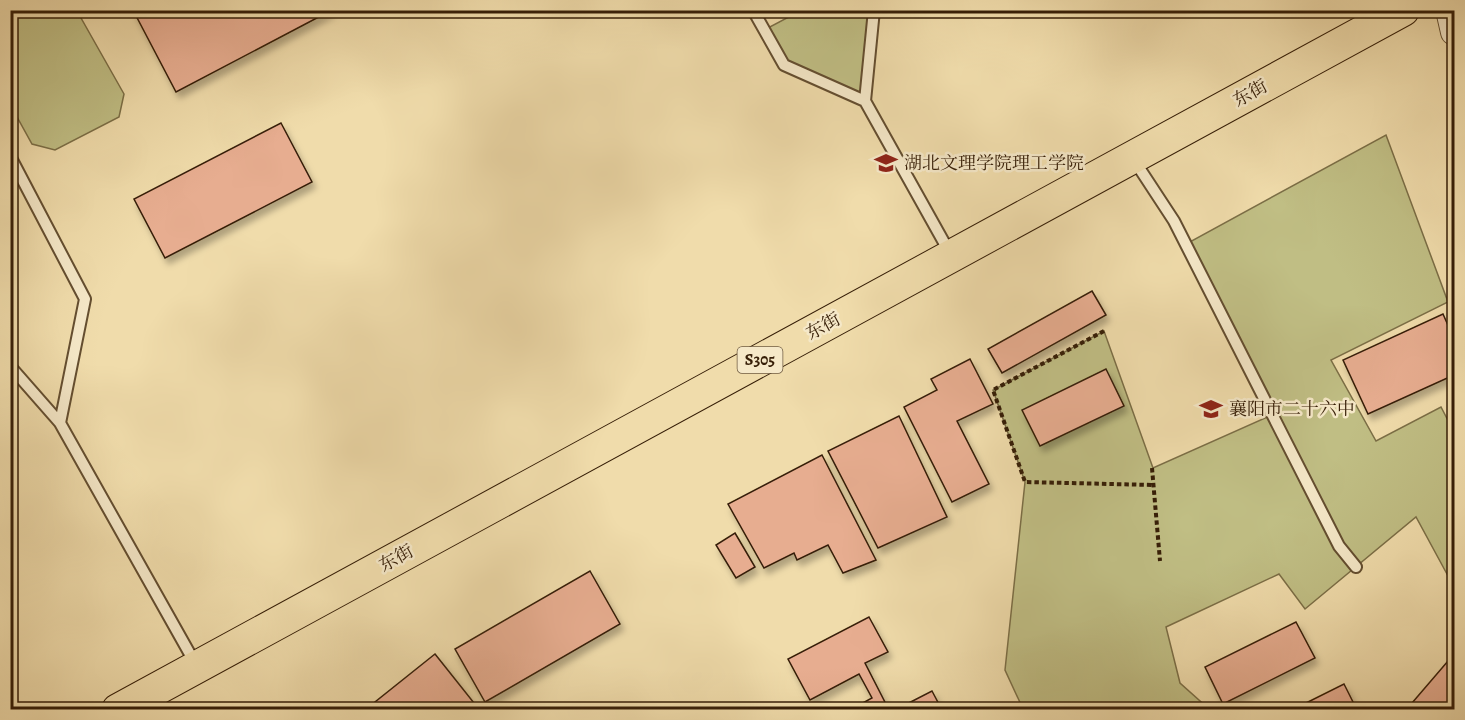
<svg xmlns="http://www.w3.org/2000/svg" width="1465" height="720" font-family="Alegreya,'Noto Serif SC',serif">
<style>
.green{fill:#c0be84;stroke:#7b6e46;stroke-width:1.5}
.building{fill:#e7ad90;stroke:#361e07;stroke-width:1.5;filter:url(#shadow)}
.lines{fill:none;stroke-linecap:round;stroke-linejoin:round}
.service-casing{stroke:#644e30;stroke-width:14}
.tertiary-casing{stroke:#644e30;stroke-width:28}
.primary-casing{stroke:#361e07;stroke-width:34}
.path{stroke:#361e07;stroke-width:4;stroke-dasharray:4.5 3;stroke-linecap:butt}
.service{stroke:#f5e8c8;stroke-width:10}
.tertiary{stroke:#f5e8c8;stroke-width:26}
.primary{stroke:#f0dcab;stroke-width:32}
.labels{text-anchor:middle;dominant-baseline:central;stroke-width:5;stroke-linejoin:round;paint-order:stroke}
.shield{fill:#f5e8c8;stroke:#6f5b41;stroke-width:1.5}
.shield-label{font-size:16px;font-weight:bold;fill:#361e07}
.street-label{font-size:18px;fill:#361e07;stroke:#f5e8c8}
.poi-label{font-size:18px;fill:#361e07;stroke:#f5e8c8;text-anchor:start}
</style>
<defs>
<filter id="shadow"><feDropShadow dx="3.5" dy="6" stdDeviation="3" flood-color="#0004"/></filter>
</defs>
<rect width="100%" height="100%" fill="#f0dcab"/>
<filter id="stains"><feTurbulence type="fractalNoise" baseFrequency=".00333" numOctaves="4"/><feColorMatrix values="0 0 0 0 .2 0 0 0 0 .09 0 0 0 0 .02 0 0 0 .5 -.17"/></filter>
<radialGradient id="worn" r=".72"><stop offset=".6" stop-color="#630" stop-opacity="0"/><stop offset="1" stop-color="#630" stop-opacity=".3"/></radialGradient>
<path class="green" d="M10,11H77L124,94L119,117L55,150L32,144L11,106Z
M800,11H874L865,101L784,65L764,30Z
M1386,135L1448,302L1331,360L1376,441L1441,407L1454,432V587L1416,517L1305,609L1279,574L1166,627L1180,683L1209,709H1023L1005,670L1025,482L993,390L1104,331L1153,468L1272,415L1186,244Z"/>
<path class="building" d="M133,10H332L176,92Z
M281,123L312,182L165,258L134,199Z
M1092,291L1106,315L1002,373L988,349Z
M1443,314L1454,339V375L1368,414L1343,360Z
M970,359L993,404L957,421L989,484L952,502L904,407L937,390L931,379Z
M1106,369L1124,406L1040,446L1022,410Z
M899,416L947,517L878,548L828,451Z
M822,455L876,560L843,573L828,545L797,560L794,553L764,568L728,504Z
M735,533L755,567L736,578L716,545Z
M590,571L620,624L485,702L455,649Z
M869,617L888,652L865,663L889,710H850L872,698L859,674L810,700L788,659Z
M1296,622L1315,658L1223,704L1205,667Z
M435,654L478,708L365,710Z
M1454,654V709L1406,710Z
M1344,684L1357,710H1292Z
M932,691L942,710L897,709Z"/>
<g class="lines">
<g class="service-casing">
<path id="service" d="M753,10L784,65L865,101L874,10
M865,101L951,255
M10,156L85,299L60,423L195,663
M1134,160L1174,221L1339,546L1356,567
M10,366L60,423"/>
</g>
<g class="tertiary-casing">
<path id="tertiary" d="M1449,10L1454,32"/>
</g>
<g class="primary-casing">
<path id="primary" d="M118,710L1403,10"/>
</g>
<path class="path" d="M1104,331L993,390L1025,482L1154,485
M1152,468L1160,561"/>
<use href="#service" class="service"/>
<use href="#tertiary" class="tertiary"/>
<use href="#primary" class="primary"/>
</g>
<defs>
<g id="university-bare" transform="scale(1.8)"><path d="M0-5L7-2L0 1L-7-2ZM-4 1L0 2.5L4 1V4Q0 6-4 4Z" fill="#8f2418" stroke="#f5e8c8" stroke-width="2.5" paint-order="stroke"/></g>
<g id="school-bare" transform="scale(1.8)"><path d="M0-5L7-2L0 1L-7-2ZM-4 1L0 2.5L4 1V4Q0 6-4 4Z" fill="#8f2418" stroke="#f5e8c8" stroke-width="2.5" paint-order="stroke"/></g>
</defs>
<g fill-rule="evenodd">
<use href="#university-bare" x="886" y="163"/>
<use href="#school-bare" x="1211" y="409"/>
</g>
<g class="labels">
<rect class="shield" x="737.5" y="347" width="45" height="26" rx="4.5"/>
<g class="shield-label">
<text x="760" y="360">S305</text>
</g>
<g class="street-label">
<text transform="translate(1250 93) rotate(-29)">东街</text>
<text transform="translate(823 326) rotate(-29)">东街</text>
<text transform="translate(396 558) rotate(-29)">东街</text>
</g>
<g class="poi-label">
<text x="904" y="163">湖北文理学院理工学院</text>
<text x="1229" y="409">襄阳市二十六中</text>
</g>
</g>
<rect width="1465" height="720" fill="none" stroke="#f0dcab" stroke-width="36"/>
<rect x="12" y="12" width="1441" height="696" fill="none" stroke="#361e07" stroke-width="3"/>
<rect x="18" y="18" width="1429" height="684" fill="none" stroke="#361e07" stroke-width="1.5"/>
<rect width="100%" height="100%" filter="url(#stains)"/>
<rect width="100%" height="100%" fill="url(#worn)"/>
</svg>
